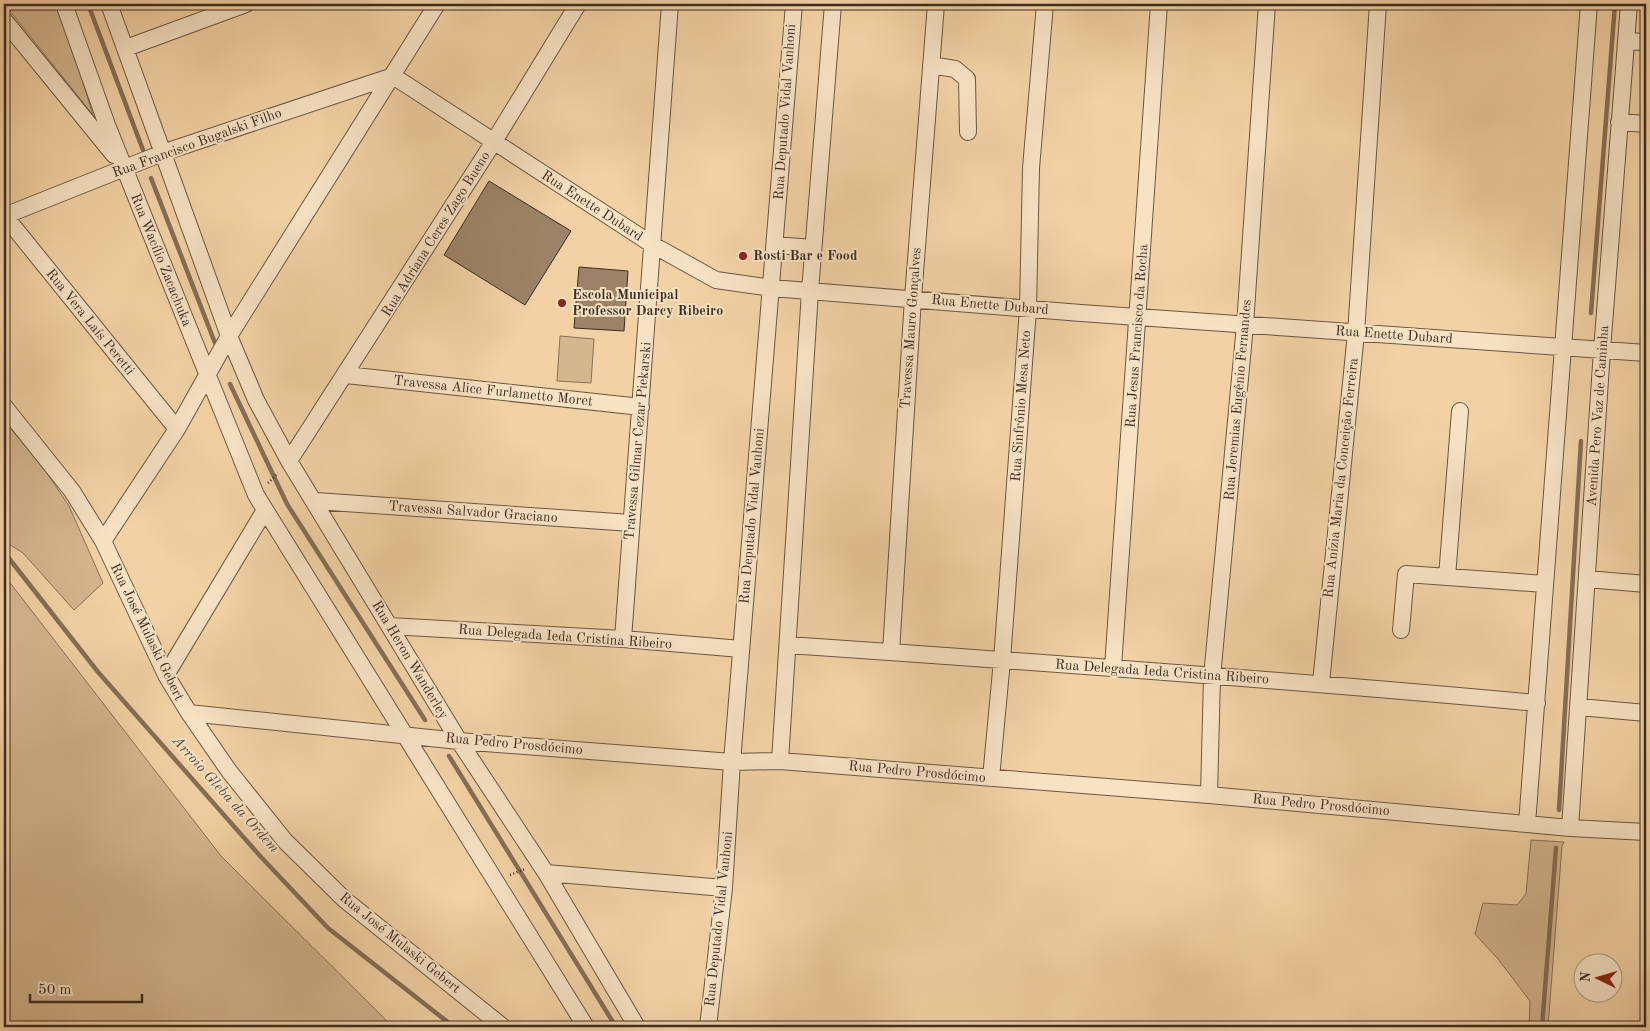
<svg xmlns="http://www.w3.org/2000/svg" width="1650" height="1031" font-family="'Old Standard TT',serif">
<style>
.green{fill:#d4b68f;stroke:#8a7158}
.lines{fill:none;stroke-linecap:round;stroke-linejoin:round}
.stream{stroke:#866e56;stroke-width:4.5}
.building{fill:#9c8266;stroke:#3f2c22}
.minor-casing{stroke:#6c5643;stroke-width:18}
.path{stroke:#3f2c22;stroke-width:2.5;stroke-dasharray:1 2.5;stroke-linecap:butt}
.minor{stroke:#f7e2c4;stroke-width:16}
.poi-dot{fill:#8f2418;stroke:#f7e2c4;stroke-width:2}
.labels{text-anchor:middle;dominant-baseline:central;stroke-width:4;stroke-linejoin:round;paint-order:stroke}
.street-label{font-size:14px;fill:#3f2c22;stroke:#f7e2c4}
.poi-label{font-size:14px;font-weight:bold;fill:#3f2c22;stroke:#f7e2c4;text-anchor:start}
.water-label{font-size:15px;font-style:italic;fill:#5c4838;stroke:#f7e2c4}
</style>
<rect width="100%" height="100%" fill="#f2d2a5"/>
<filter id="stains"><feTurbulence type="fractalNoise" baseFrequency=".004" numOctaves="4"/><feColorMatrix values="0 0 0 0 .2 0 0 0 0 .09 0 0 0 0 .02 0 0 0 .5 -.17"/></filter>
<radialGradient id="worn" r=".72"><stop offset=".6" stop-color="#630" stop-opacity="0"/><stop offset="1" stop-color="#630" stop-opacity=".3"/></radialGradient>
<path class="green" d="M24,4H59L93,115L10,11Z
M560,336L594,339L591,383L557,381Z
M4,421L37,458L69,506L103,583L74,610L23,553L4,541Z
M4,581L11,584L221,856L393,1027H4Z
M1531,840L1564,842L1562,846L1548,1027H1529L1530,1001L1498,959L1475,934L1483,903L1517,905L1526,894Z"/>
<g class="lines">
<path class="stream" d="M88,4L143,150
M151,178L215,343
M1591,313L1615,4
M230,384L287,504L425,720
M4,552L98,672L261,857L328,928L454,1027
M449,756L616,1027
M1559,810L1581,441
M1542,1027L1556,848"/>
</g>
<path class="building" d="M489,181L571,231L525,305L444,255Z
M579,267L628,271L624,331L574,328Z"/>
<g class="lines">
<g class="minor-casing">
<path id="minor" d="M64,4L107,125L256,495L586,1027
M109,4L229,336L256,400L289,461L459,741L546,873L637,1027
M4,20L114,155
M1626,41L1646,42
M126,48L246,4
M931,65L955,69L967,79L968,132
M393,76L653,245L716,280L772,288L1081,313L1646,353
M1619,122L1646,124
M4,215L177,429
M4,216L165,152L393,76
M775,245L813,248
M346,375L641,407
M4,406L72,491L103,541L166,675L189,713L229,771L285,841L345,900L503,1027
M289,461L493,143L578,4
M316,501L631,523
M103,541L177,429L229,336L437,4
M1447,577L1460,411
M1587,579L1646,584
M389,626L623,639L741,649
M1401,630L1406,574L1545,584
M623,639L670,4
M788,645C1037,662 1287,680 1537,703
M891,652L913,298L936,4
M1113,667L1159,4
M166,675L265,510
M1321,683L1356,333L1378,4
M1579,707L1646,713
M189,713L459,741L732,762L780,761L1209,795L1570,828L1646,832
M780,761L810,291L833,4
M991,778L1002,660L1028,309L1031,168L1045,4
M1209,795L1212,677L1245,325L1267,4
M1527,824L1589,4
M1570,828L1602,350L1629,4
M546,873L724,888
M708,1027L724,888L732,762L794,4"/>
</g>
<path class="path" d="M268,483L278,473
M510,875L525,869"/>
<use href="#minor" class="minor"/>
</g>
<g class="poi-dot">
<circle cx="743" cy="256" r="5"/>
<circle cx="562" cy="303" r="5"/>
</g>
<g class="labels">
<g class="street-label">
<text transform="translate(785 112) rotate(-86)">Rua Deputado Vidal Vanhoni</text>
<text transform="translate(197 143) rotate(-20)">Rua Francisco Bugalski Filho</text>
<text transform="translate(592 206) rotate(33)">Rua Enette Dubard</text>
<text transform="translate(436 234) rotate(-58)">Rua Adriana Ceres Zago Bueno</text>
<text transform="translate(161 260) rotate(68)">Rua Wacílio Zacachuka</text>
<text transform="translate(990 305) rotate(5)">Rua Enette Dubard</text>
<text transform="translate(90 322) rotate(51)">Rua Vera Laís Peretti</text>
<text transform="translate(911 328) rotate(-86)">Travessa Mauro Gonçalves</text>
<text transform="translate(1394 335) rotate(4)">Rua Enette Dubard</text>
<text transform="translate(1137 336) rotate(-86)">Rua Jesus Francisco da Rocha</text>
<text transform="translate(493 391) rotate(6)">Travessa Alice Furlametto Moret</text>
<text transform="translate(1238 400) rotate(-85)">Rua Jeremias Eugênio Fernandes</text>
<text transform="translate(1021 406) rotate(-86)">Rua Sinfrônio Mesa Neto</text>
<text transform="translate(1598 416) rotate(-86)">Avenida Pero Vaz de Caminha</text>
<text transform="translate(638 441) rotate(-85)">Travessa Gilmar Cezar Piekarski</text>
<text transform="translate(1341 478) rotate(-84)">Rua Anízia Maria da Conceição Ferreira</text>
<text transform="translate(473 512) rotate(4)">Travessa Salvador Graciano</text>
<text transform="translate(752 516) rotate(-85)">Rua Deputado Vidal Vanhoni</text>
<text transform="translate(147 632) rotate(64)">Rua José Mulaski Gebert</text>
<text transform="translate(565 637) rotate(4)">Rua Delegada Ieda Cristina Ribeiro</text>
<text transform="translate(410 660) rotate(59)">Rua Heron Wanderley</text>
<text transform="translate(1162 672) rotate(4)">Rua Delegada Ieda Cristina Ribeiro</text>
<text transform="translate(514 744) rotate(5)">Rua Pedro Prosdócimo</text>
<text transform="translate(917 772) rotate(5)">Rua Pedro Prosdócimo</text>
<text transform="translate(1321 805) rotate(5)">Rua Pedro Prosdócimo</text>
<text transform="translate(719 919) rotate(-84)">Rua Deputado Vidal Vanhoni</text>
<text transform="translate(400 943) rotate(39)">Rua José Mulaski Gebert</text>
</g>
<g class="poi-label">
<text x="753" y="256">Rosti Bar e Food</text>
<text x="572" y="295">Escola Municipal<tspan x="572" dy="16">Professor Darcy Ribeiro</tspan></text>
</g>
<g class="water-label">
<text transform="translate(225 795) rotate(48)">Arroio Gleba da Ordem</text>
</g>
</g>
<rect width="1650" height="1031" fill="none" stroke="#f2d2a5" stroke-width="20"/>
<rect x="5" y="5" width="1640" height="1021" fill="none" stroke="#3f2c22" stroke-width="2.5"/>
<rect x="10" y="10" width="1630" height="1011" fill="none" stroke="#3f2c22"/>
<g transform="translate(1598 978) rotate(275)"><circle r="24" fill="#f7e2c4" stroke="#ad9983"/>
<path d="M0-4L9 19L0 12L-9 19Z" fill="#8f2418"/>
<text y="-8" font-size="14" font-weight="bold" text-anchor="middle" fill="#3f2c22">N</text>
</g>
<path d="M30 994v8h112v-8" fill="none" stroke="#3f2c22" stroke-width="2.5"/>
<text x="38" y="994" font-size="15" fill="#3f2c22" stroke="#f7e2c4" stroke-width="4" paint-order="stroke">50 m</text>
<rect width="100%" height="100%" filter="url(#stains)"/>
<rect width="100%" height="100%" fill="url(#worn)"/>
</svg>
